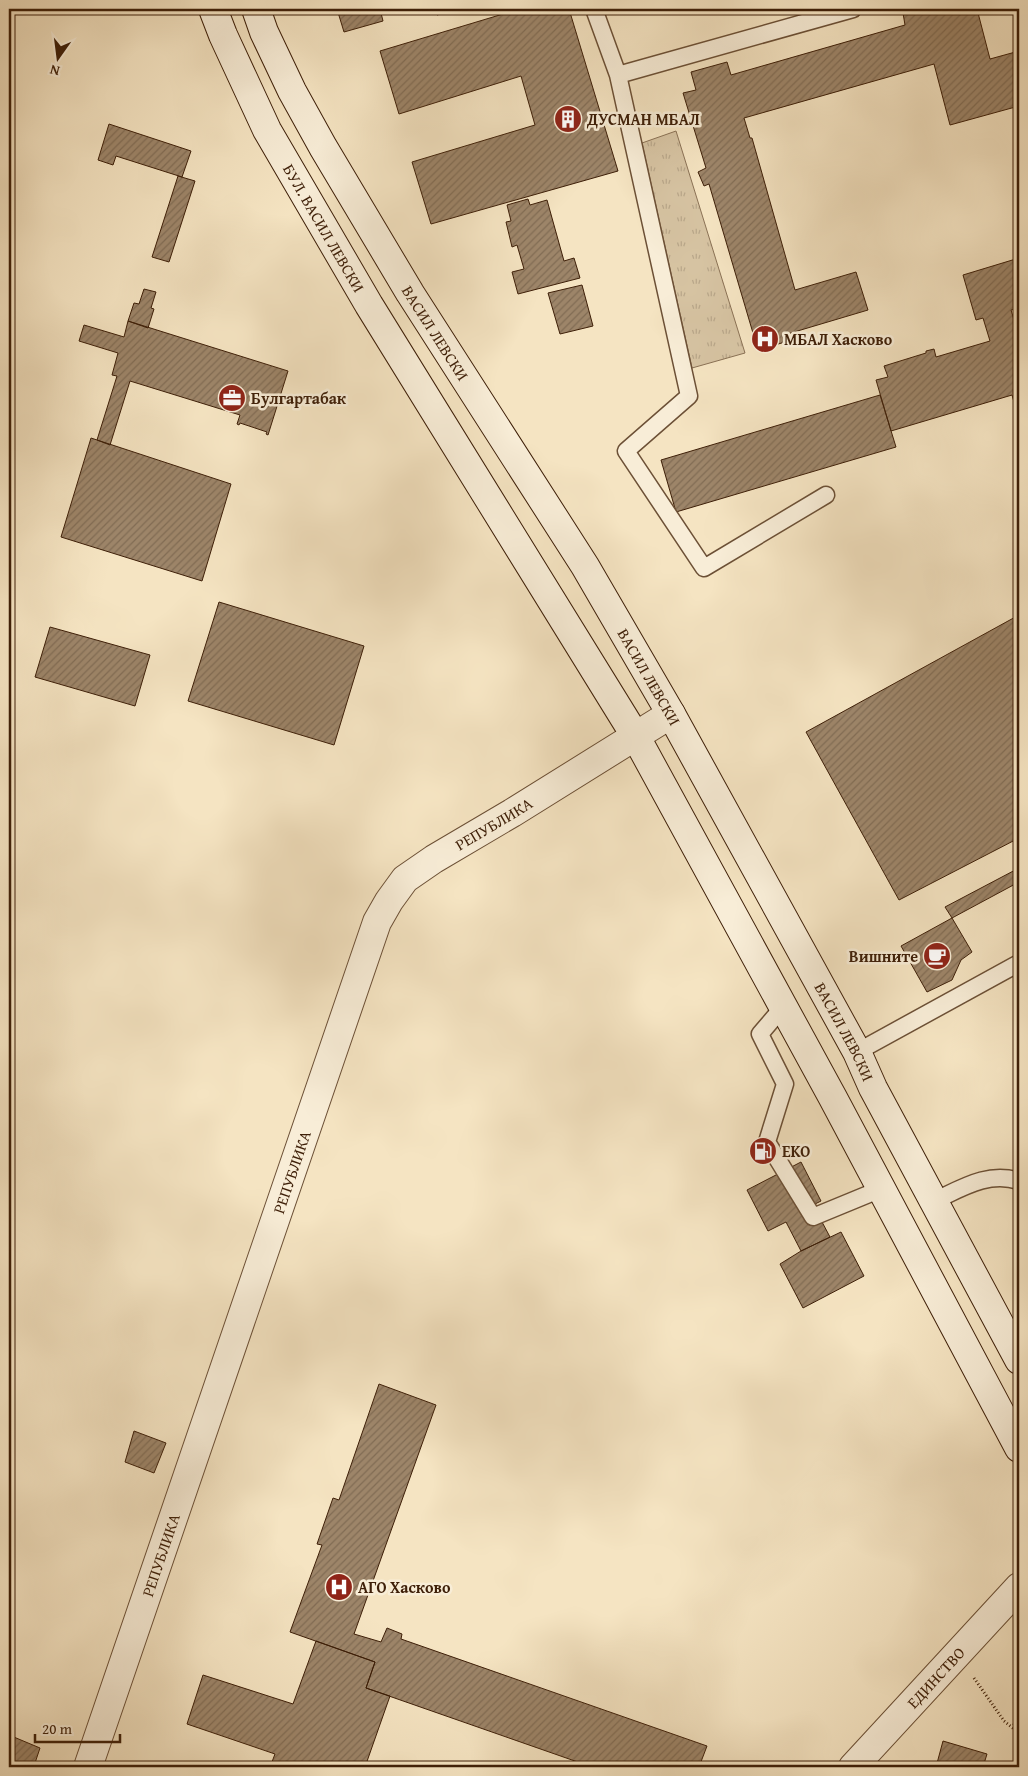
<svg xmlns="http://www.w3.org/2000/svg" width="1028" height="1776" font-family="'Gentium Book Plus',serif">
<style>
.grass{fill:url(#grass-tufts);stroke:#8a7155}
.building{fill:url(#building-hatch);stroke:#3e1f08}
.lines{fill:none;stroke-linecap:round;stroke-linejoin:round}
.service-casing{stroke:#6c5036;stroke-width:19}
.minor-casing{stroke:#6c5036;stroke-width:30}
.secondary-casing{stroke:#3e1f08;stroke-width:30}
.path{stroke:#3e1f08;stroke-width:3;stroke-dasharray:1 2.5;stroke-linecap:butt}
.service{stroke:#f8edd7;stroke-width:16}
.minor{stroke:#f8edd7;stroke-width:28}
.secondary{stroke:#f8edd7;stroke-width:28}
.labels{text-anchor:middle;dominant-baseline:central;stroke-width:5;stroke-linejoin:round;paint-order:stroke}
.poi-label{font-size:16px;font-weight:bold;fill:#3e1f08;stroke:#f8edd7;text-anchor:start}
.street-label{font-size:16px;fill:#3e1f08;stroke:#f8edd7}
</style>
<defs>
<pattern id="grass-tufts" width="24" height="20" patternUnits="userSpaceOnUse" patternTransform="scale(1.25)"><rect width="24" height="20" fill="#d6c3a2"/><path d="M3 7l-1-3M5 7V3M7 7l1-3M15 17l-1-3M17 17v-4M19 17l1-3" fill="none" stroke="#b9a78a"/></pattern>
<pattern id="building-hatch" width="6" height="6" patternUnits="userSpaceOnUse" patternTransform="scale(1.25)"><rect width="6" height="6" fill="#9d8569"/><path d="M-1 1l2-2M0 6l6-6M5 7l2-2" fill="none" stroke="#816c54"/></pattern>
</defs>
<rect width="100%" height="100%" fill="#f5e4c2"/>
<filter id="stains"><feTurbulence type="fractalNoise" baseFrequency=".004" numOctaves="4"/><feColorMatrix values="0 0 0 0 .2 0 0 0 0 .09 0 0 0 0 .02 0 0 0 .5 -.17"/></filter>
<radialGradient id="worn" r=".72"><stop offset=".6" stop-color="#630" stop-opacity="0"/><stop offset="1" stop-color="#630" stop-opacity=".3"/></radialGradient>
<path class="grass" d="M676,131L745,353L692,368L642,143Z"/>
<path class="building" d="M337,9H380L383,21L344,32Z
M436,9H458L437,15Z
M514,9H569L618,171L431,224L412,162L535,125L521,76L399,114L380,51L503,14V12Z
M919,9H940L941,12L951,9H977L990,59L1019,51V106L950,125L934,64L744,118L750,138H752L795,290L856,272L868,310L784,335L785,342L758,350L709,184L704,186L698,172L706,168L683,93L696,90L691,72L727,62L731,75L905,25L903,13Z
M109,124L191,151L182,177L116,156L113,165L98,160Z
M178,176L195,181L169,262L152,257Z
M528,199L530,205L547,200L564,261L574,258L580,278L518,294L512,272L524,269L517,245L512,247L506,222L511,221L507,205Z
M1019,258V308L1011,310L1018,333H1019V412L1017,413L1012,395L891,431L876,380L888,377L884,366L926,353V351L934,349L936,357L990,341L983,318L976,320L963,275Z
M582,285L593,326L560,334L548,293Z
M144,289L156,292L151,308L154,309L148,328L128,321L134,303L139,304Z
M128,321L288,371L268,435L266,434L267,432L240,423L239,425L237,424L240,415L130,381L110,445L97,440L117,376L112,375L118,353L79,341L84,325L124,337Z
M880,395L896,447L676,512L661,460Z
M91,438L231,484L202,581L61,537Z
M219,602L364,646L334,745L188,701Z
M1019,615V838L899,900L806,732Z
M50,627L150,655L135,706L35,677Z
M1019,868V882L952,918L945,907Z
M952,918L972,952L961,960L952,980L927,992L901,946Z
M801,1162L821,1201L813,1205L830,1237L801,1251L786,1222L768,1231L747,1190Z
M841,1232L864,1276L803,1308L780,1264L801,1251Z
M379,1384L436,1405L354,1634L381,1642L387,1628L402,1634L401,1639L707,1746L699,1767H592L366,1688L375,1662L290,1632L322,1545L317,1544L333,1498L339,1500Z
M134,1431L166,1443L154,1473L125,1462Z
M316,1641L375,1662L366,1688L390,1696L365,1767H270L275,1754L187,1724L203,1675L293,1704Z
M1019,1698V1726L1013,1725Z
M9,1735L40,1748L35,1763L40,1764L39,1767H9Z
M943,1741L987,1754L983,1767H936Z"/>
<g class="lines">
<g class="service-casing">
<path id="service" d="M594,9L618,75L689,396L626,451L704,568L826,495
M618,75L853,9
M783,1007L760,1034L785,1084L767,1142L813,1217L881,1189
M857,1052L1019,963
M934,1201C962,1188 988,1171 1019,1181"/>
</g>
<g class="minor-casing">
<g id="minor">
<path id="s1" d="M88,1767L377,922L389,901L405,879L434,859L512,813L671,714"/>
<path id="s2" d="M853,1767L1019,1587"/>
</g>
</g>
<g class="secondary-casing">
<g id="secondary">
<path id="s3" d="M213,9L223,35L267,130L369,305L636,737L833,1098L1019,1448"/>
<path id="s4" d="M256,9L264,32L292,91L323,147L410,293L585,566L671,714L857,1052L873,1088L1019,1360"/>
</g>
</g>
<path class="path" d="M974,1678L1004,1721L1019,1733"/>
<use href="#service" class="service"/>
<use href="#minor" class="minor"/>
<use href="#secondary" class="secondary"/>
</g>
<defs>
<g id="building-disc" transform="scale(1.4375)"><circle r="9.5" fill="#8f2418" stroke="#f8edd7"/><path d="M-4-6H4V6H1V3H-1V6H-4ZM-2.5-4.3h1.7v1.8h-1.7ZM.8-4.3h1.7v1.8H.8ZM-2.5-1h1.7V.8h-1.7ZM.8-1h1.7V.8H.8Z" fill="#fff"/></g>
<g id="hospital-disc" transform="scale(1.4375)"><circle r="9.5" fill="#8f2418" stroke="#f8edd7"/><path d="M-5-5h3v3.5h4V-5h3V5h-3V1.5h-4V5h-3Z" fill="#fff"/></g>
<g id="office-disc" transform="scale(1.4375)"><circle r="9.5" fill="#8f2418" stroke="#f8edd7"/><path d="M-6-3h4V-5.5h4V-3h4V5H-6ZM-1-4.5V-3h2v-1.5ZM-6 0V1H6V0Z" fill="#fff"/></g>
<g id="cafe-disc" transform="scale(1.4375)"><circle r="9.5" fill="#8f2418" stroke="#f8edd7"/><path d="M-5.5-4.5H6V0H3Q3 3.5 0 3.5H-2.5Q-5.5 3.5-5.5 0ZM3-3.2v2h1.7v-2ZM-6 4.5H4V6H-6Z" fill="#fff"/></g>
<g id="fuel-disc" transform="scale(1.4375)"><circle r="9.5" fill="#8f2418" stroke="#f8edd7"/><path d="M-5.5-6h7V0h2V4h1.3V-2.5L3-4.5l.8-.8L6-3V5H2.5V1h-1V6h-7ZM-4.2-4.7v3.2H.2V-4.7Z" fill="#fff"/></g>
</defs>
<g fill-rule="evenodd">
<use href="#building-disc" x="568" y="119"/>
<use href="#hospital-disc" x="765" y="339"/>
<use href="#office-disc" x="232" y="398"/>
<use href="#cafe-disc" x="937" y="956"/>
<use href="#fuel-disc" x="763" y="1151"/>
<use href="#hospital-disc" x="339" y="1587"/>
</g>
<g class="labels">
<g class="poi-label">
<text x="587" y="119">ДУСМАН МБАЛ</text>
<text x="784" y="339">МБАЛ Хасково</text>
<text x="251" y="398">Булгартабак</text>
<text x="918" y="956" text-anchor="end">Вишните</text>
<text x="782" y="1151">EKO</text>
<text x="358" y="1587">АГО Хасково</text>
</g>
<g class="street-label">
<text stroke="none"><textPath href="#s3" startOffset="246">БУЛ. ВАСИЛ ЛЕВСКИ</textPath></text>
<text stroke="none"><textPath href="#s4" startOffset="371">ВАСИЛ ЛЕВСКИ</textPath></text>
<text stroke="none"><textPath href="#s4" startOffset="776">ВАСИЛ ЛЕВСКИ</textPath></text>
<text stroke="none"><textPath href="#s1" startOffset="1049">РЕПУБЛИКА</textPath></text>
<text stroke="none"><textPath href="#s4" startOffset="1181">ВАСИЛ ЛЕВСКИ</textPath></text>
<text stroke="none"><textPath href="#s1" startOffset="629">РЕПУБЛИКА</textPath></text>
<text stroke="none"><textPath href="#s1" startOffset="224">РЕПУБЛИКА</textPath></text>
<text stroke="none"><textPath href="#s2" startOffset="122">ЕДИНСТВО</textPath></text>
</g>
</g>
<rect width="1028" height="1776" fill="none" stroke="#f5e4c2" stroke-width="30"/>
<rect x="10" y="10" width="1008" height="1756" fill="none" stroke="#3e1f08" stroke-width="2.5"/>
<rect x="15" y="15" width="998" height="1746" fill="none" stroke="#3e1f08"/>
<g transform="translate(58 58) rotate(194)" stroke="#f8edd7" stroke-width="4" paint-order="stroke">
<path d="M0-4L9 19L0 12L-9 19Z" fill="#3e1f08"/>
<text y="-8" font-size="14" font-weight="bold" text-anchor="middle" fill="#3e1f08">N</text>
</g>
<path d="M35 1734v8h85v-8" fill="none" stroke="#3e1f08" stroke-width="2.5"/>
<text x="42" y="1734" font-size="15" fill="#3e1f08" stroke="#f8edd7" stroke-width="4" paint-order="stroke">20 m</text>
<rect width="100%" height="100%" filter="url(#stains)"/>
<rect width="100%" height="100%" fill="url(#worn)"/>
</svg>
